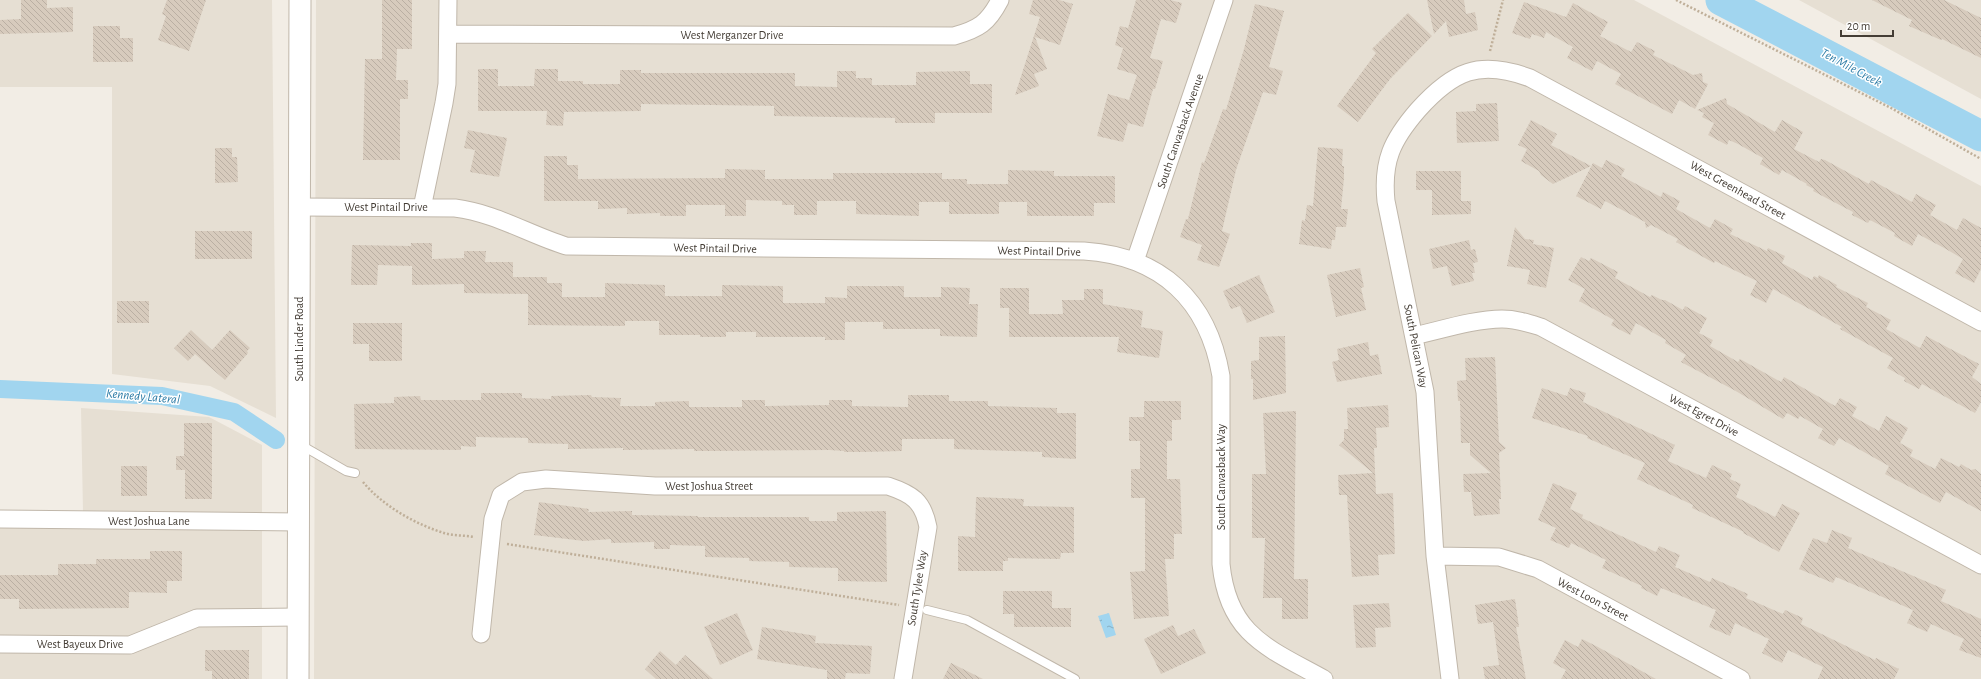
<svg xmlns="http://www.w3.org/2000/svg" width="1981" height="679" font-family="'Alegreya Sans',sans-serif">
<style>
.residential{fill:#e6dfd3}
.water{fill:url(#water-ripples)}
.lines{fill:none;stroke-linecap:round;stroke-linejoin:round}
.canal{stroke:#a1d5ef;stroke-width:18}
.river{stroke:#a1d5ef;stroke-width:31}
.building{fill:url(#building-back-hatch)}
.service-casing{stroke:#c0b7aa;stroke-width:10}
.minor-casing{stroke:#c0b7aa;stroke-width:19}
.tertiary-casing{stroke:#c0b7aa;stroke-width:23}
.path{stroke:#bfaf99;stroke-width:2.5;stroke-dasharray:2 2;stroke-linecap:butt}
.service{stroke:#fff;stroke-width:8}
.minor{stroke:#fff;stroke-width:17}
.tertiary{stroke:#fff;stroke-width:21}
.labels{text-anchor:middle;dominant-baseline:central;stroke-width:3;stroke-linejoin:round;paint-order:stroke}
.street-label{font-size:12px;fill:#443d35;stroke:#fff}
.water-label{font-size:13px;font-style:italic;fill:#2e7da7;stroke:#fff}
</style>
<defs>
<pattern id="water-ripples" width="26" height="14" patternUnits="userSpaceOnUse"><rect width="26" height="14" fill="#a1d5ef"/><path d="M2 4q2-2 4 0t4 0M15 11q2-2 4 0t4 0" fill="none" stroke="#85aec2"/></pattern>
<pattern id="building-back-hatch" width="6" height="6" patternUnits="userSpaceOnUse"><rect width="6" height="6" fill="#d7cbbd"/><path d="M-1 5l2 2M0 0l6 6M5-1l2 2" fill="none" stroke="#baafa3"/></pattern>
</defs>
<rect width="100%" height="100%" fill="#f2ede5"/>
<path class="residential" d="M0,0H272L276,418L210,386L112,374V87H0Z
M316,0H1634L1981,186V679H314Z
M1799,0H1981V99Z
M81,408L209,417L262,445V679H0V511H83Z"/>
<path class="water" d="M1109,613L1116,635L1106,638L1098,616Z"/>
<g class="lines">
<path class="canal" d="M0,389L162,396L234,412L276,440"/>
<path class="river" d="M1721,0L1981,136"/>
</g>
<path class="building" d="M21,0H47V8L73,7V32L0,34V20L21,19Z
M167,0H206L189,51L158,40L166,16L162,14Z
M382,0H412V49H397L396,80H408V99H400V160H363L365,59H382Z
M1033,0H1059L1073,4L1060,45L1035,37L1047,69L1034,74L1039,86L1015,95L1040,17L1029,14Z
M1136,0H1170L1182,3L1176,23L1161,19L1150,58L1163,61L1155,89H1153L1143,127L1128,123L1123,142L1097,136L1108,94L1129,100L1137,75L1117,69L1123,48L1115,45L1120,26L1128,28Z
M1427,0H1464L1466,14L1475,12L1478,30L1449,37L1446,21L1434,34Z
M1872,0H1944L1981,18V58L1942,39L1941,40L1909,26L1912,20Z
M1524,2L1566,17L1573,3L1608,22L1600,36L1631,52L1637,42L1655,51L1653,55L1693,75L1702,73L1703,82L1708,84L1695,109L1679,100L1672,114L1615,84L1621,74L1597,61L1592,71L1567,58L1573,47L1546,32L1544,38L1532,34L1530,39L1512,33Z
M1255,4L1284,11L1269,67L1283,71L1276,95L1263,92L1236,170L1222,231L1230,234L1219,267L1197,260L1202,245L1180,237L1186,219H1188L1202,162L1204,163L1223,109L1226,110L1244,49Z
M1408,13L1432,36L1390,79L1358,122L1337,106L1376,53L1372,49Z
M93,26H120V38H133V62H93Z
M478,69H498V86H534L535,69H558V81H583V84H620V70H641V73H795V86L837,87V71H856V78H872V85H916V72L970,71V84H992V113H935V123H895V118L774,116V106L641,104V111L564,112L563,126L546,125L547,111H478Z
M1726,98L1727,104L1775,132L1782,120L1803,132L1794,149L1819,162L1821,159L1825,160L1869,184L1871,180L1912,202L1916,194L1936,205L1930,215L1957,230L1963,218L1981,228V269L1974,283L1955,273L1963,259L1946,249L1918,234L1912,246L1894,236L1895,233L1870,220L1868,223L1852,215L1853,212L1813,191L1814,189L1806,185L1807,184L1782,170L1779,175L1760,164L1763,158L1738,144L1729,140L1727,145L1708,135L1714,123L1702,117L1704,113L1697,110Z
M1497,103L1499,141L1457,143L1456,112L1476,111V104Z
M1531,120L1557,134L1551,145L1591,166L1553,184L1541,175L1539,171L1521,161L1527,149L1518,145Z
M468,130L507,138L499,177L470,172L475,150L464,148Z
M1318,147L1343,149L1342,166H1344V178L1341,209H1348L1346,227H1336L1335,240H1332L1331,249L1299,244L1302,220L1305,221L1307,205L1313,206Z
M215,148H232V157H237L238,182L215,183Z
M544,156H567V165H578V179L725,178V169L765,170V179H833V173H942V179H967V184H1008V170L1054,171V176H1115V203H1094V216H1027V202H999V214H949V202H919V216L856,214V201H817V215H794V205H782V201L746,200V216H725V205H686V216H660V213L627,214V208L598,209V201H544Z
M1606,160L1625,169L1621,176L1661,197L1663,192L1680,201L1676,209L1710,228L1715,219L1733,229L1730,234L1767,251L1768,248L1785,256L1782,263L1812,280L1814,276L1818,278L1819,275L1837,285L1836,287L1868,303L1866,307L1891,320L1886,329L1920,348L1926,336L1979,364L1972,377L1981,384V402L1975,413L1922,384L1919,389L1904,381L1905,378L1887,368L1893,358L1840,329L1842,327L1773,289L1766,303L1750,295L1757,281L1715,261L1714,263L1676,242L1678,239L1651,225L1646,228L1645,222L1605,201L1601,209L1576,196L1593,163L1602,168Z
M1416,171H1461V201H1471V214L1432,215V190H1416Z
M1515,227L1525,239L1534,240L1533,244L1554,248L1546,288L1527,284L1530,270L1507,266Z
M195,231H252V259H195Z
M1469,240L1471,250L1475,249L1478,262L1473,263L1475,273H1472L1474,281L1452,286L1447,266L1433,269L1429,249Z
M411,243H432V259L464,258V251H486L485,262H513V277H547V283H562V297H605V283L665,285V296H722V285L783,286V303H825V297L847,298V286H904V297H941V287L970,288L969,304H978L977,337L940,336V329H883V322H845V340H825V337H756V332H726V337H700V335H659V321H625V326L528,325V294L464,293V284L412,285V266L378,265L377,285H351L352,245L411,246Z
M1581,257L1589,261L1591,258L1618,272L1615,278L1650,297L1652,295L1662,300H1665L1683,310L1685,306L1707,318L1699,333L1713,340L1710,346L1738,362L1740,359L1781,382L1784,377L1835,406L1840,398L1857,407L1852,416L1879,431L1886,416L1908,428L1900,443L1913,450L1910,456L1935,469L1941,458L1959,467L1961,464L1971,470L1975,469L1981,474V511L1946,492L1940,503L1885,474L1889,466L1839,438L1834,446L1818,438L1823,429L1800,416L1798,419L1787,413L1783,419L1734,390L1681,362L1686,355L1665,343L1666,340L1636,323L1630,335L1611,325L1614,320L1579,301L1585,289L1568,280Z
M1360,268L1364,287L1361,288L1366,310L1336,317L1327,275Z
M1259,275L1275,312L1247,323L1240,306L1231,309L1223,291Z
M1000,288H1029V314H1063L1062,300H1084V289H1103V304L1143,311L1141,327L1163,331L1159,358L1117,352L1119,337H1009V308H1000Z
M117,301H149V323H117Z
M353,323H402V361H369V344H353Z
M191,330L212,350L230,330L250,348L247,351L248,353L225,380L195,354L188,361L174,348Z
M1285,336L1286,393L1253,400V379H1251V361L1259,360V337Z
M1368,342L1370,356L1378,354L1382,374L1337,382L1332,362L1339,360L1337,349Z
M1495,357L1499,442L1506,448L1499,453L1501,499H1499L1500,514L1474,516L1471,492H1464L1463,474L1491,473L1470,455V443H1461L1460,401H1458L1457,381L1466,380L1465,358Z
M1542,388L1567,396L1570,388L1586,393L1583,402L1675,445L1668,461L1706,478L1712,465L1732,474L1730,479L1741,484L1736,497L1775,517L1782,504L1800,513L1779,552L1743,533L1744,532L1692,508L1693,505L1637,479L1645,463L1587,438L1588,436L1532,418Z
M481,393H522V398L551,399V396L591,395L592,397L621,398L620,406H655V402L689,401V407H742V400H765V406L829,405V400H852V406L908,407V395H949V401H988V406L1057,408V413H1076V459L1042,457V452L954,449V439H902V451L863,452H844V451L829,450L717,451H694V449L623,450V448L568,449V444L528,443V438L476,437V447L461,446V450L355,449L354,404L394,403V397L420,396L421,400H481Z
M1144,401H1181V420H1172V441H1167V479H1180L1182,534H1174V559H1165L1169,616L1134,619L1130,572L1145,571V498H1131V469H1140V441H1129V417H1144Z
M1388,405L1389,427L1376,428L1377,448H1374L1376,494L1393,493L1395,554L1378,555L1379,575L1352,577L1347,495H1339L1338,475L1373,473L1339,445L1344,440V429H1348L1347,408Z
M1296,411L1294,579H1308V619H1282V598H1263L1265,538H1252V474H1266L1263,413Z
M184,423H212V499H185V470H176V456H184Z
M121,466H147V496H121Z
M1553,483L1577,493L1570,509L1583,515L1582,518L1656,552L1659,546L1680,555L1675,567L1710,582L1712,578L1748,594L1746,598L1783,614L1785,610L1803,618L1801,624L1875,660L1876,658L1899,669L1894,679H1818L1823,667L1788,650L1782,663L1762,653L1769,639L1735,623L1730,636L1709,627L1716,610L1661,588L1657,596L1641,588L1642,586L1602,568L1606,560L1571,543L1569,548L1550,540L1556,528L1538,520Z
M976,497L1024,499L1023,506L1074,507V553H1061L1060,559L1008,558V561H1003V571H958V536L975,537Z
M539,502L589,509L588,512L632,511V515L698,516V517H809V521H837V512L886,511L887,582L838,581V568L789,567V562L749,561V558L705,557V546L670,545V549H654V542L611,543V539L584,541L534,535Z
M1832,530L1852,538L1848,548L1946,590L1941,601L1981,619V658L1959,650L1964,639L1931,624L1927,632L1907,623L1913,610L1836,577L1833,583L1799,569L1813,538L1827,543Z
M150,551H182V581H167V593L129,592V608L19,609V599H0V575H58V564H96V559H150Z
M1003,591H1052V608H1071V627H1014V614H1003Z
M1515,599L1519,627H1516L1526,679H1485L1483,667L1499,665L1493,622L1478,624L1475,605Z
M1389,603L1391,627L1375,628L1376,647L1356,648L1353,605Z
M737,613L753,650L720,665L704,627Z
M1173,625L1178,636L1194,629L1206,653L1161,674L1144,639Z
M762,627L816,636L815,643L872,646L870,674L846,673L845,679H827V670L757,659Z
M1582,639L1598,647L1656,679H1561L1566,670L1553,663L1565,640L1578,647Z
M205,650H249V679H212V671H205Z
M660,651L676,665L685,655L713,679H656L645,669Z
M951,663L983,679H943Z"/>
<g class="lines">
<g class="service-casing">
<path id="service" d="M301,445L346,471L355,473
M927,610L967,620L1075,679"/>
</g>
<g class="minor-casing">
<path id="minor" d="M448,34L954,36C979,29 988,23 1000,0
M300,207L455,208C495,213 528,234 566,246L1084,251C1161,256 1208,300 1221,376V564C1228,635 1268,648 1324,679
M422,208L444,103L447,84L448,0
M1135,261L1224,0
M1414,336C1441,330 1475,319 1502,319C1516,319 1528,323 1541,327L1981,565
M0,519L299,522
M1435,556L1499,557L1538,569L1741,679
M481,634L493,519L501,495L522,482L546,479L655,486H888C912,494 923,501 928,527L903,679
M0,644L130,645L197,618L298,617
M1450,679L1435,556L1425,392L1386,201C1382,161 1392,140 1418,110C1453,71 1479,59 1530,78L1981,322"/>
</g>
<g class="tertiary-casing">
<path id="tertiary" d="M298,679L300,0"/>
</g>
<path class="path" d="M1676,0L1891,108L1981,159
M1490,51L1503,0
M363,482C383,506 415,524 444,533C453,536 464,535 474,537
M507,544L899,605"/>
<use href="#service" class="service"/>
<use href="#minor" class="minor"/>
<use href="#tertiary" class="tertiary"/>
</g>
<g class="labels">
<g class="street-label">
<text x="732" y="35">West Merganzer Drive</text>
<text transform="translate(1180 131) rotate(-71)">South Canvasback Avenue</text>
<text transform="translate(1738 190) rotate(29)">West Greenhead Street</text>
<text x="386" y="207">West Pintail Drive</text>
<text transform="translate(715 248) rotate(1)">West Pintail Drive</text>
<text transform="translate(1039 251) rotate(1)">West Pintail Drive</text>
<text transform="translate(299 339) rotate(-90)">South Linder Road</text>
<text transform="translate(1416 346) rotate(79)">South Pelican Way</text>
<text transform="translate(1704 415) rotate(28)">West Egret Drive</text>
<text transform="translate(1221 477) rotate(-90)">South Canvasback Way</text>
<text x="709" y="486">West Joshua Street</text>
<text x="149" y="521">West Joshua Lane</text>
<text transform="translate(917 588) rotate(-81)">South Tylee Way</text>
<text transform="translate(1593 599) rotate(28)">West Loon Street</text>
<text x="80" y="644">West Bayeux Drive</text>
</g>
<g class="water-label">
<text transform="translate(1851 68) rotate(28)">Ten Mile Creek</text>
<text transform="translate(143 397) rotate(5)">Kennedy Lateral</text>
</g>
</g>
<path d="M1841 30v6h52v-6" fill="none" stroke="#443d35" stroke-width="2"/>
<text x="1847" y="30" font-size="12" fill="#443d35" stroke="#ffffff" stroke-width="3" paint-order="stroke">20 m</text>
</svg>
